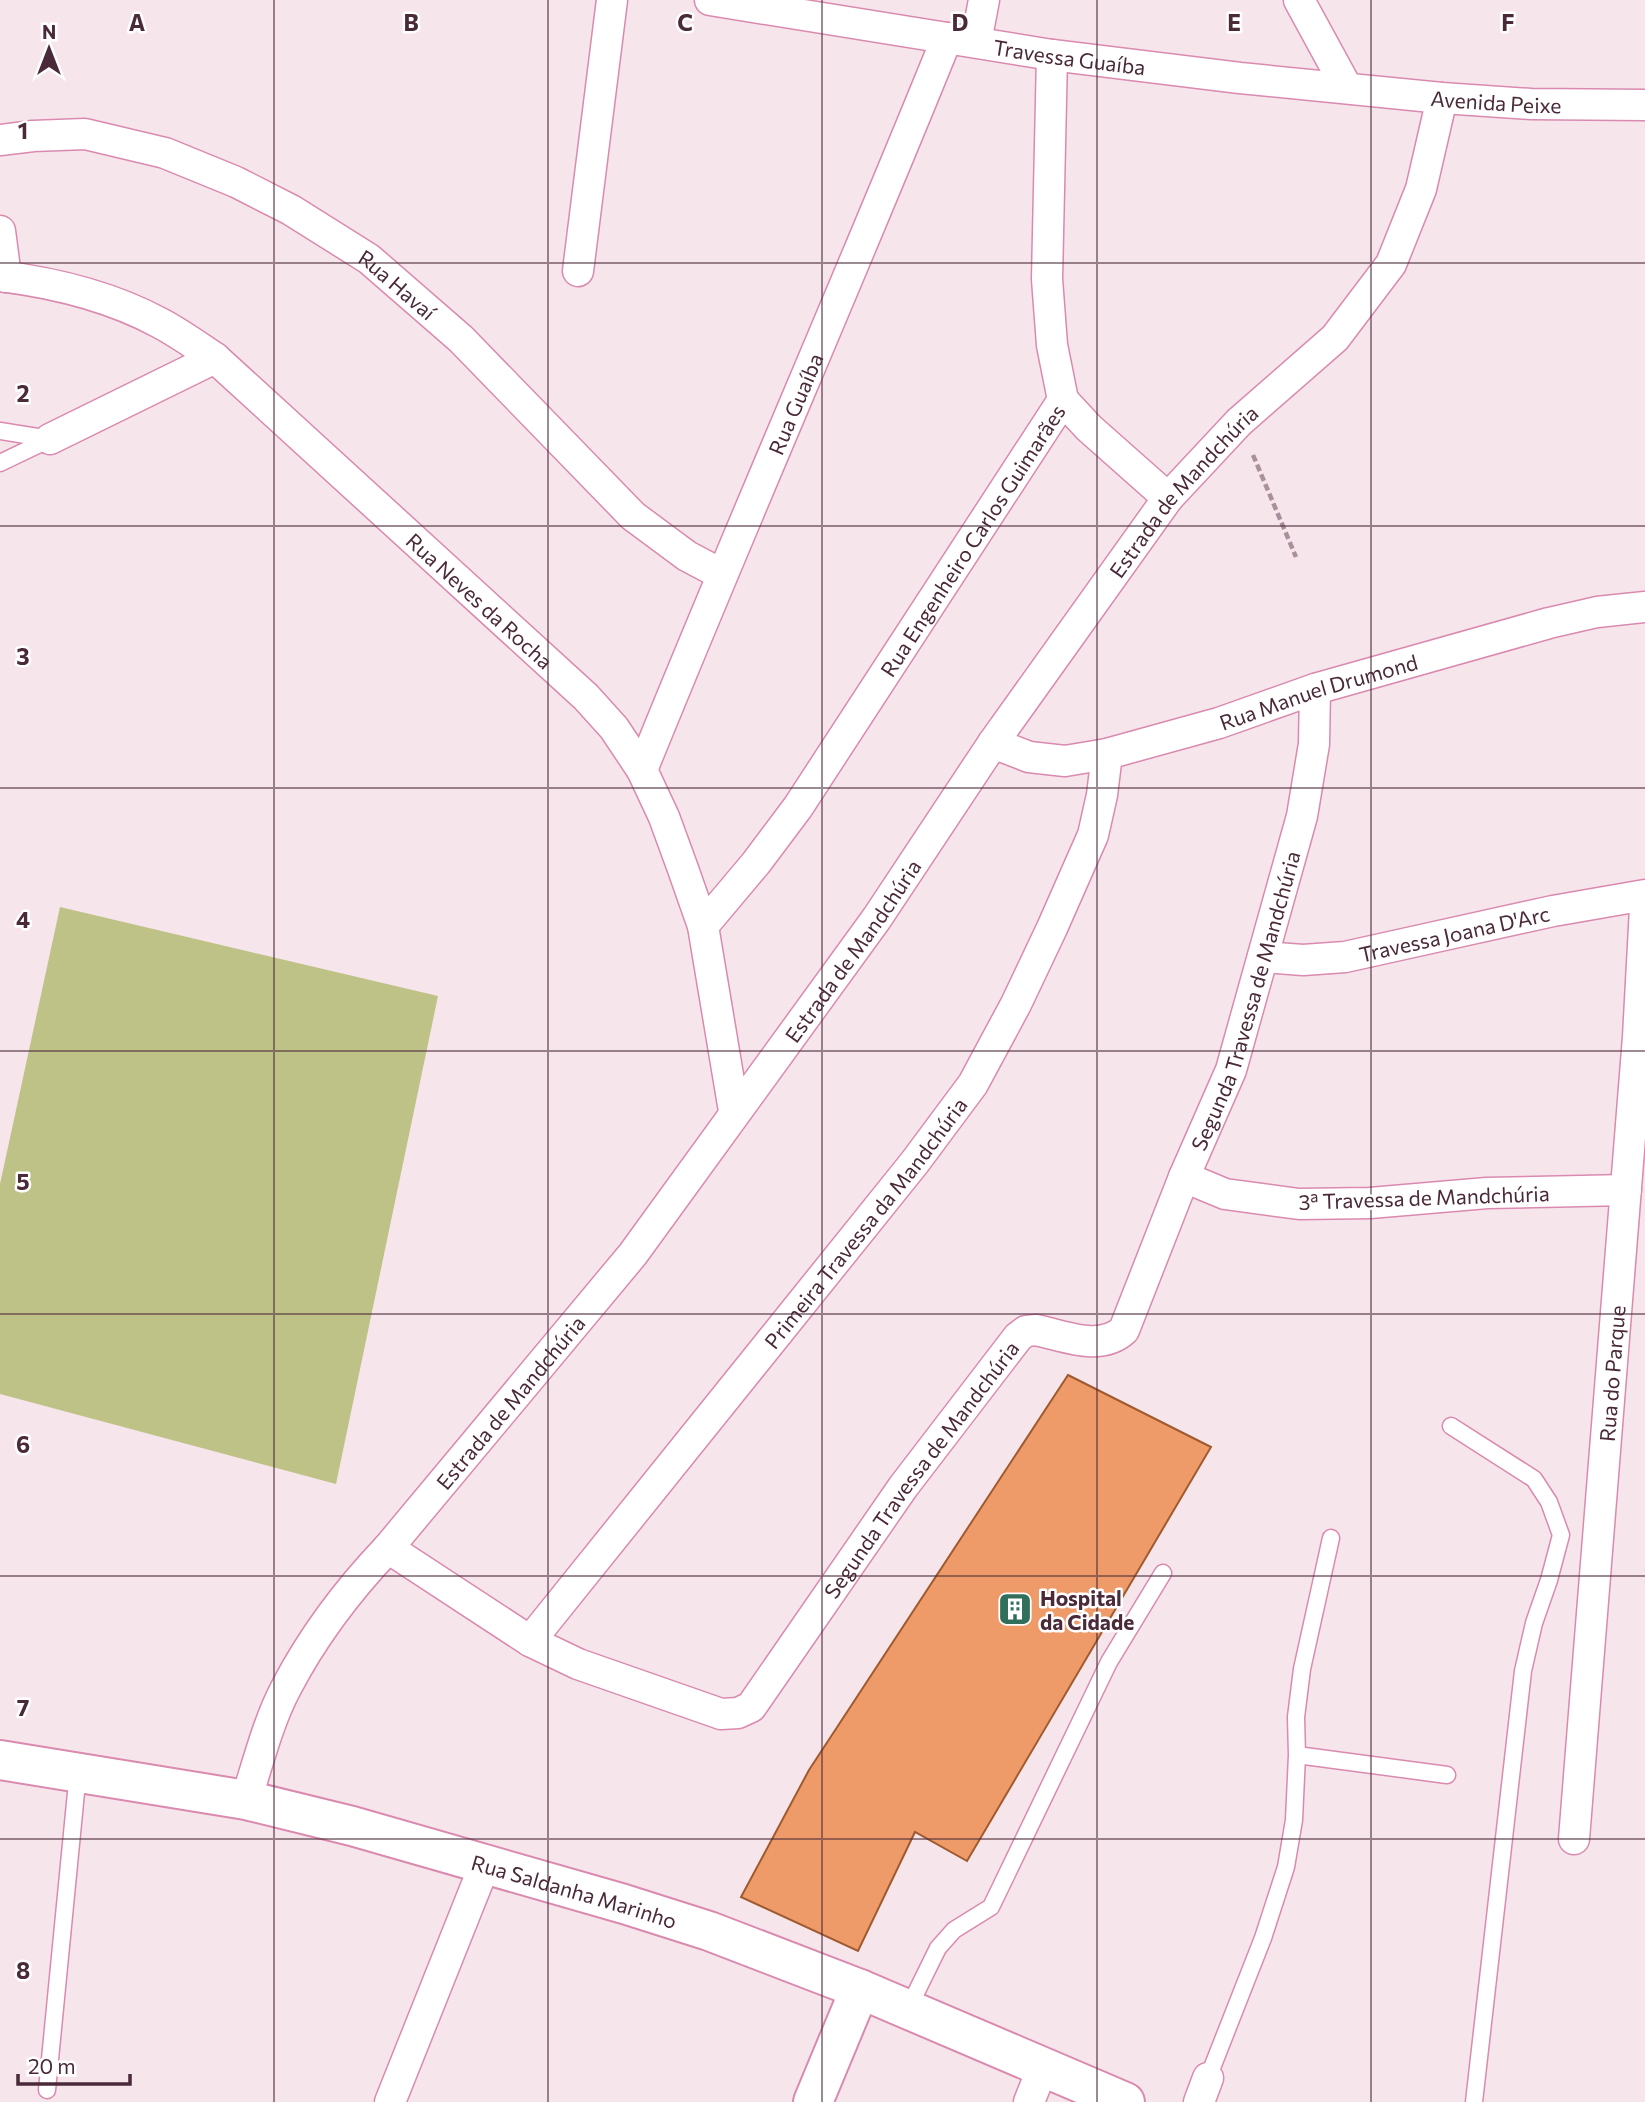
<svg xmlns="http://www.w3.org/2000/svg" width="1645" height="2102" font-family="Commissioner,sans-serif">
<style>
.green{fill:#bec286}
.building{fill:#ef9b69;stroke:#9f5a2f;stroke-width:2}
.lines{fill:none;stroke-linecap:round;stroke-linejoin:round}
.lane-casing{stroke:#da8aaf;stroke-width:19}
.street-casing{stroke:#da8aaf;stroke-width:33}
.secondary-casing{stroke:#da8aaf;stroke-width:42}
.path{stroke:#a9909c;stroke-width:4.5;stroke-dasharray:7 3.5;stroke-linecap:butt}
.lane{stroke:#fff;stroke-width:16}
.street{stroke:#fff;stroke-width:30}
.secondary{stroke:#fff;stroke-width:38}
.grid{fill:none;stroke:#4a2939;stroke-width:2;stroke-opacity:0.55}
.labels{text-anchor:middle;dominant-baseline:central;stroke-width:5;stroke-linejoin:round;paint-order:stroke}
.street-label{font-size:21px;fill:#4a2939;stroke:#fff}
.poi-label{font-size:21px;font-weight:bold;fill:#4a2939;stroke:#fff;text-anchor:start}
.grid-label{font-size:23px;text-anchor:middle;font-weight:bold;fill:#4a2939;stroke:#fff;stroke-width:5;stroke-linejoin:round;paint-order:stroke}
</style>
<rect width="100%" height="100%" fill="#f7e5ec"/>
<path class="green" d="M60,907L438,996L336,1484L0,1394V1184Z"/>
<path class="building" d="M1068,1375L1211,1447L967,1861L915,1832L858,1951L741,1897L809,1770Z"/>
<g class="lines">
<g class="lane-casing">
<path id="lane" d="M0,431L50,439
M0,463L50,439
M1451,1426L1534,1479L1549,1502L1561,1535L1549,1580L1534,1623L1523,1671L1474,2102
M1297,1755L1447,1775
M908,2009L938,1948L954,1930L991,1907L1109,1662L1163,1573
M1208,2078L1263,1938L1286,1867L1294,1820L1297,1755L1296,1717L1302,1669L1331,1538
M47,2090L78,1772"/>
</g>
<g class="street-casing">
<g id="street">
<path id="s1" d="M710,0L1052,55L1240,78L1442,98L1531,104L1645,105"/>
<path d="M1299,0L1347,88"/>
<path d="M976,42L984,0"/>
<path id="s2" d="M0,140L33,136L85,134L165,153L236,182L291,210L369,259L461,339L633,516L687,556L721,574"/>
<path d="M0,231L6,277"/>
<path d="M578,271L612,0"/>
<path id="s3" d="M0,276C56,283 110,296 160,323C179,333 197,346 215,358L586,697L614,728L642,770L664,817L683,869L703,926L734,1111"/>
<path d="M1063,400L1089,428L1168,498"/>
<path d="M50,439L215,358"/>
<path id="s4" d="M993,743L1029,757L1065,761L1107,754L1219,723L1315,689L1549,623L1597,612L1645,607"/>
<path id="s5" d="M642,770C741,525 848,283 947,38"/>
<path id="s6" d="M703,926L756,863L798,807L1063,400L1052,345L1047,279L1052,55"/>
<path id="s7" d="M1263,957L1303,960L1345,957L1553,911L1645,895"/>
<path d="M1184,1177L1225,1194L1299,1204L1370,1203L1487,1193L1626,1190"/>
<path id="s8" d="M388,1548L530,1641L578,1664L721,1714L738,1713L751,1707L903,1487L1018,1337L1026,1331L1036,1330C1065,1336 1100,1352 1124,1330L1184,1177L1231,1070L1302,816L1314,744L1315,689"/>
<path id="s9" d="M530,1641L915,1162L973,1084L1016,1004L1052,928L1093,835L1102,795L1107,754"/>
<path id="s10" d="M246,1800C258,1763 268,1722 286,1688C313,1636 348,1590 388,1548L633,1254L877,918L993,743L1168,498L1239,422L1335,338L1391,264L1421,189L1442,98"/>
<path id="s11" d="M1574,1839L1638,1037L1645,908"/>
<path d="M390,2102L485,1864"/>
<path d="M1029,2102L1043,2067"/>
<path d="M1199,2102L1208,2078"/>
</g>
</g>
<g class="secondary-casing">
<g id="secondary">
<path id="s12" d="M0,1760L246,1800L352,1826L624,1904L709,1931L860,1989L1125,2102"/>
<path d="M813,2102L860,1989"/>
</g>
</g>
<path class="path" d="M1253,455L1296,557"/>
<use href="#lane" class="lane"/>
<use href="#street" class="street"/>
<use href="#secondary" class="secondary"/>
</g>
<path class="grid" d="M274,0V2102M548,0V2102M822,0V2102M1097,0V2102M1371,0V2102M0,263H1645M0,526H1645M0,788H1645M0,1051H1645M0,1314H1645M0,1576H1645M0,1839H1645"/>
<defs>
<g id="building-square" transform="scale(1.75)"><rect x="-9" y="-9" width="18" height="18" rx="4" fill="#316f5c" stroke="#fff"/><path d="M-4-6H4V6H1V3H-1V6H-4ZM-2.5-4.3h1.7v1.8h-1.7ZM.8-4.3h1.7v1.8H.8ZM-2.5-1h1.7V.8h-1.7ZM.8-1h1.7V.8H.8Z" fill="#fff"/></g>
</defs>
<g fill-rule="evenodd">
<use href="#building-square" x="1015" y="1609"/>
</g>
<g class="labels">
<g class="street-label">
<text stroke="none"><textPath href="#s1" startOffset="364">Travessa Guaíba</textPath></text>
<text stroke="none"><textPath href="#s1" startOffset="793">Avenida Peixe</textPath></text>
<text stroke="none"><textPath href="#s2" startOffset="436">Rua Havaí</textPath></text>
<text stroke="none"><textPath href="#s5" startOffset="397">Rua Guaíba</textPath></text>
<text stroke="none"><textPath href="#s10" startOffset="1617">Estrada de Mandchúria</textPath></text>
<text stroke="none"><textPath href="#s6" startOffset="471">Rua Engenheiro Carlos Guimarães</textPath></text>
<text stroke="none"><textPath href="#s3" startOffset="592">Rua Neves da Rocha</textPath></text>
<text stroke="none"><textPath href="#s4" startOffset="338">Rua Manuel Drumond</textPath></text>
<text stroke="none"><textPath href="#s7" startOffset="194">Travessa Joana D'Arc</textPath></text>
<text stroke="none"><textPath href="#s10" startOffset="1050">Estrada de Mandchúria</textPath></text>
<text stroke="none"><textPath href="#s8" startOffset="1326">Segunda Travessa de Mandchúria</textPath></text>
<text transform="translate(1424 1197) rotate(-2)">3ª Travessa de Mandchúria</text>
<text stroke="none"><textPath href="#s9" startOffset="536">Primeira Travessa da Mandchúria</textPath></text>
<text stroke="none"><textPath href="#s11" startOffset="467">Rua do Parque</textPath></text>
<text stroke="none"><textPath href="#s10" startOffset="483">Estrada de Mandchúria</textPath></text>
<text stroke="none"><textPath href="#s8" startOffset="698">Segunda Travessa de Mandchúria</textPath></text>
<text stroke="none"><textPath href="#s12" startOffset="590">Rua Saldanha Marinho</textPath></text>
</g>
<g class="poi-label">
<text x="1040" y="1597">Hospital<tspan x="1040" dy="24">da Cidade</tspan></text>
</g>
</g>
<g class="grid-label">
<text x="137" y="31">A</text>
<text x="411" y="31">B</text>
<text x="685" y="31">C</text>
<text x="960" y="31">D</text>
<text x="1234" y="31">E</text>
<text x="1508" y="31">F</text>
<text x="23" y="139">1</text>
<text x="23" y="402">2</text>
<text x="23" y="665">3</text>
<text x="23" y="928">4</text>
<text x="23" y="1190">5</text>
<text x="23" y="1453">6</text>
<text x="23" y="1716">7</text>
<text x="23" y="1979">8</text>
</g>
<g transform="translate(49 49)" stroke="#ffffff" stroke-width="5" paint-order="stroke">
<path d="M0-5L12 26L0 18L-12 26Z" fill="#4a2939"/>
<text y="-10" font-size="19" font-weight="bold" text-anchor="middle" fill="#4a2939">N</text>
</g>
<path d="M18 2074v10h112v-10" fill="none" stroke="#4a2939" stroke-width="3.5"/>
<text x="28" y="2074" font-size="21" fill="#4a2939" stroke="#ffffff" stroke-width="5" paint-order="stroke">20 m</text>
</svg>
